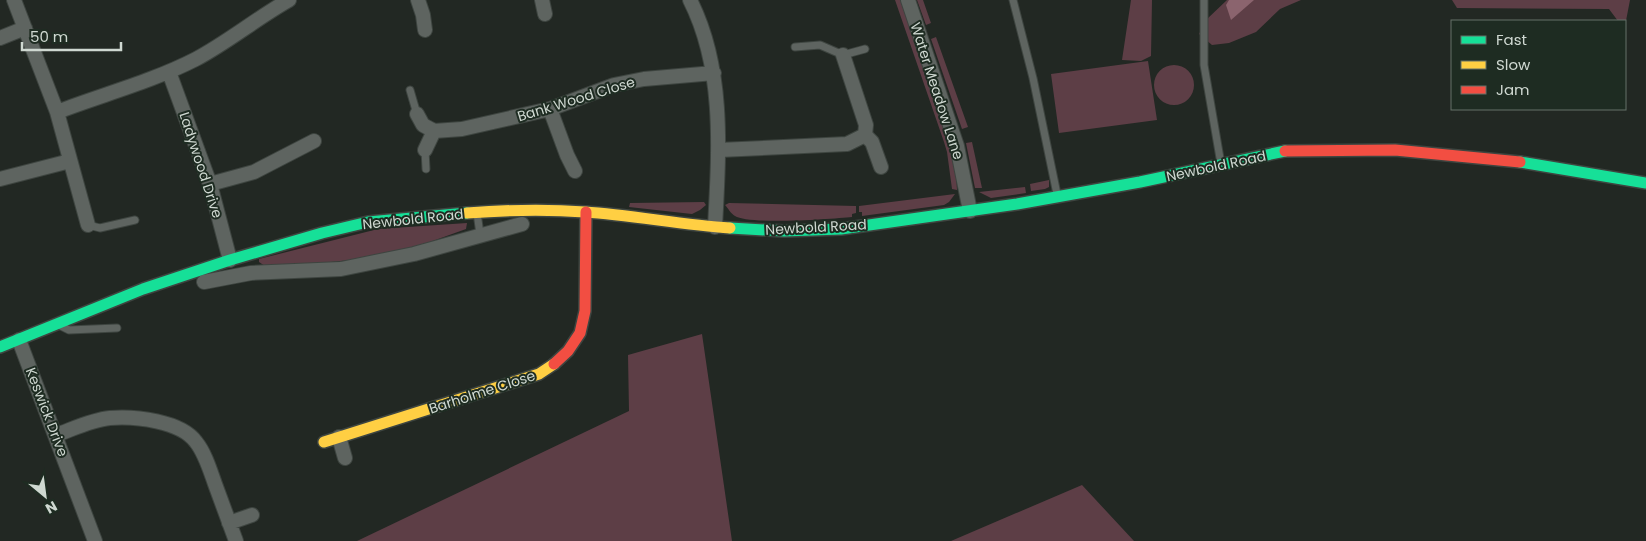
<svg xmlns="http://www.w3.org/2000/svg" width="1646" height="541" font-family="Poppins,sans-serif">
<style>
.green{fill:#5d3e46}
.water{fill:#8b646e}
.lines{fill:none;stroke-linecap:round;stroke-linejoin:round}
.lane-casing{stroke:#3e4540;stroke-width:9}
.street-casing{stroke:#3e4540;stroke-width:16}
.fast-casing{stroke:#3e4540;stroke-width:14}
.slow-casing{stroke:#3e4540;stroke-width:14}
.jam-casing{stroke:#3e4540;stroke-width:14}
.lane{stroke:#5e6460;stroke-width:7}
.street{stroke:#5e6460;stroke-width:14}
.fast{stroke:#16e098;stroke-width:11}
.slow{stroke:#ffcf43;stroke-width:11}
.jam{stroke:#f24e42;stroke-width:11}
.labels{text-anchor:middle;dominant-baseline:central;stroke-width:4;stroke-linejoin:round;paint-order:stroke}
.street-label{font-size:14px;fill:#cfd8d1;stroke:#1e2c22}
</style>
<rect width="100%" height="100%" fill="#222823"/>
<path class="green" d="M895,0H902L948,132L956,171L957,190L952,189L947,152L944,142Z
M917,0H923L931,23L926,25Z
M1131,0H1152L1151,56L1141,61L1122,60Z
M1227,0H1301L1280,9L1256,32L1229,43L1212,45L1199,34L1206,20Z
M1452,0H1630L1625,26V21H1618L1609,9L1457,8Z
M936,37L968,127L962,129L931,39Z
M1148,61L1157,120L1059,133L1051,74Z
M1154 85a20 20 0 1 1 40 0a20 20 0 1 1-40 0Z
M972,142L982,188H975L966,143Z
M1049,180V187L1045,189L1031,191L1030,184Z
M1025,187L1026,193L991,198L979,192Z
M955,194L949,202L944,205L862,216V212H859V206Z
M704,202L706,205L700,210L692,214L629,207L630,203Z
M729,203L856,206V213L852,214V217C832,219 749,225 735,216C731,214 728,208 725,205Z
M467,223L466,229L416,247L371,258L311,264L265,266L259,262V259L378,229Z
M702,334L732,541H357L629,411L628,355Z
M1082,485L1134,541H951Z"/>
<path class="water" d="M1229,0H1254L1231,20L1226,5Z"/>
<g class="lines">
<g class="lane-casing">
<path id="lane" d="M1013,0L1033,78L1057,194
M1204,0V65L1221,164
M795,47L820,45L843,55L865,49
M410,90L417,114
M425,150L426,169
M477,213L480,234
M88,225L100,228L135,220
M61,326L69,330L117,328"/>
</g>
<g class="street-casing">
<path id="street" d="M14,0L57,112C104,94 151,82 196,59C228,42 257,18 289,0
M418,0L423,15L425,30
M542,0L545,14
M690,0C725,69 719,151 715,227
M908,0L957,146L970,211
M0,38L25,28
M843,55L866,125L865,135L872,142L881,167
M169,72L210,184L230,260
M550,109L567,155L575,171
M57,112L88,225
M417,114L423,125L434,131L462,129L550,109L614,85L644,79L714,73
M425,150L434,131
M719,150L847,144L865,135
M0,179L70,161
M210,184L254,172L314,141
M204,282L251,273L341,269L414,254L522,224
M19,340L95,541
M56,435C73,429 91,420 110,418C135,416 181,421 196,442C205,453 210,470 215,484C222,503 229,522 236,541
M339,437L345,458
M229,523L252,515"/>
</g>
<g class="fast-casing">
<path id="fast" d="M1520,162L1646,183
M730,228L784,231L841,229L1017,204L1140,182L1285,151
M0,347L143,289L230,260L322,233L368,222L467,213"/>
</g>
<g class="slow-casing">
<path id="slow" d="M467,213C506,210 546,209 585,212C633,215 681,225 730,228
M324,442L539,374L554,364"/>
</g>
<g class="jam-casing">
<path id="jam" d="M1285,151L1395,150L1520,162
M554,364L568,351L580,333L585,311L586,212"/>
</g>
<use href="#lane" class="lane"/>
<use href="#street" class="street"/>
<use href="#fast" class="fast"/>
<use href="#slow" class="slow"/>
<use href="#jam" class="jam"/>
</g>
<g class="labels">
<g class="street-label">
<text transform="translate(937 91) rotate(72)">Water Meadow Lane</text>
<text transform="translate(576 99) rotate(-17)">Bank Wood Close</text>
<text transform="translate(201 165) rotate(72)">Ladywood Drive</text>
<text transform="translate(1216 166) rotate(-12)">Newbold Road</text>
<text transform="translate(413 219) rotate(-6)">Newbold Road</text>
<text transform="translate(816 227) rotate(-3)">Newbold Road</text>
<text transform="translate(482 392) rotate(-18)">Barholme Close</text>
<text transform="translate(47 412) rotate(69)">Keswick Drive</text>
</g>
</g>
<rect x="1451" y="20" width="175" height="90" fill="#1e2c22" stroke="#657168"/>
<rect x="1461" y="36" width="25" height="8" fill="#16e098" stroke="#657168"/>
<text x="1496" y="45" font-size="15" fill="#cfd8d1">Fast</text>
<rect x="1461" y="61" width="25" height="8" fill="#ffcf43" stroke="#657168"/>
<text x="1496" y="70" font-size="15" fill="#cfd8d1">Slow</text>
<rect x="1461" y="86" width="25" height="8" fill="#f24e42" stroke="#657168"/>
<text x="1496" y="95" font-size="15" fill="#cfd8d1">Jam</text>
<g transform="translate(45 496) rotate(151)" stroke="#1e2c22" stroke-width="4" paint-order="stroke">
<path d="M0-4L9 19L0 12L-9 19Z" fill="#cfd8d1"/>
<text y="-8" font-size="14" font-weight="bold" text-anchor="middle" fill="#cfd8d1">N</text>
</g>
<path d="M22 42v8h99v-8" fill="none" stroke="#cfd8d1" stroke-width="2.5"/>
<text x="30" y="42" font-size="15" fill="#cfd8d1" stroke="#1e2c22" stroke-width="4" paint-order="stroke">50 m</text>
</svg>
